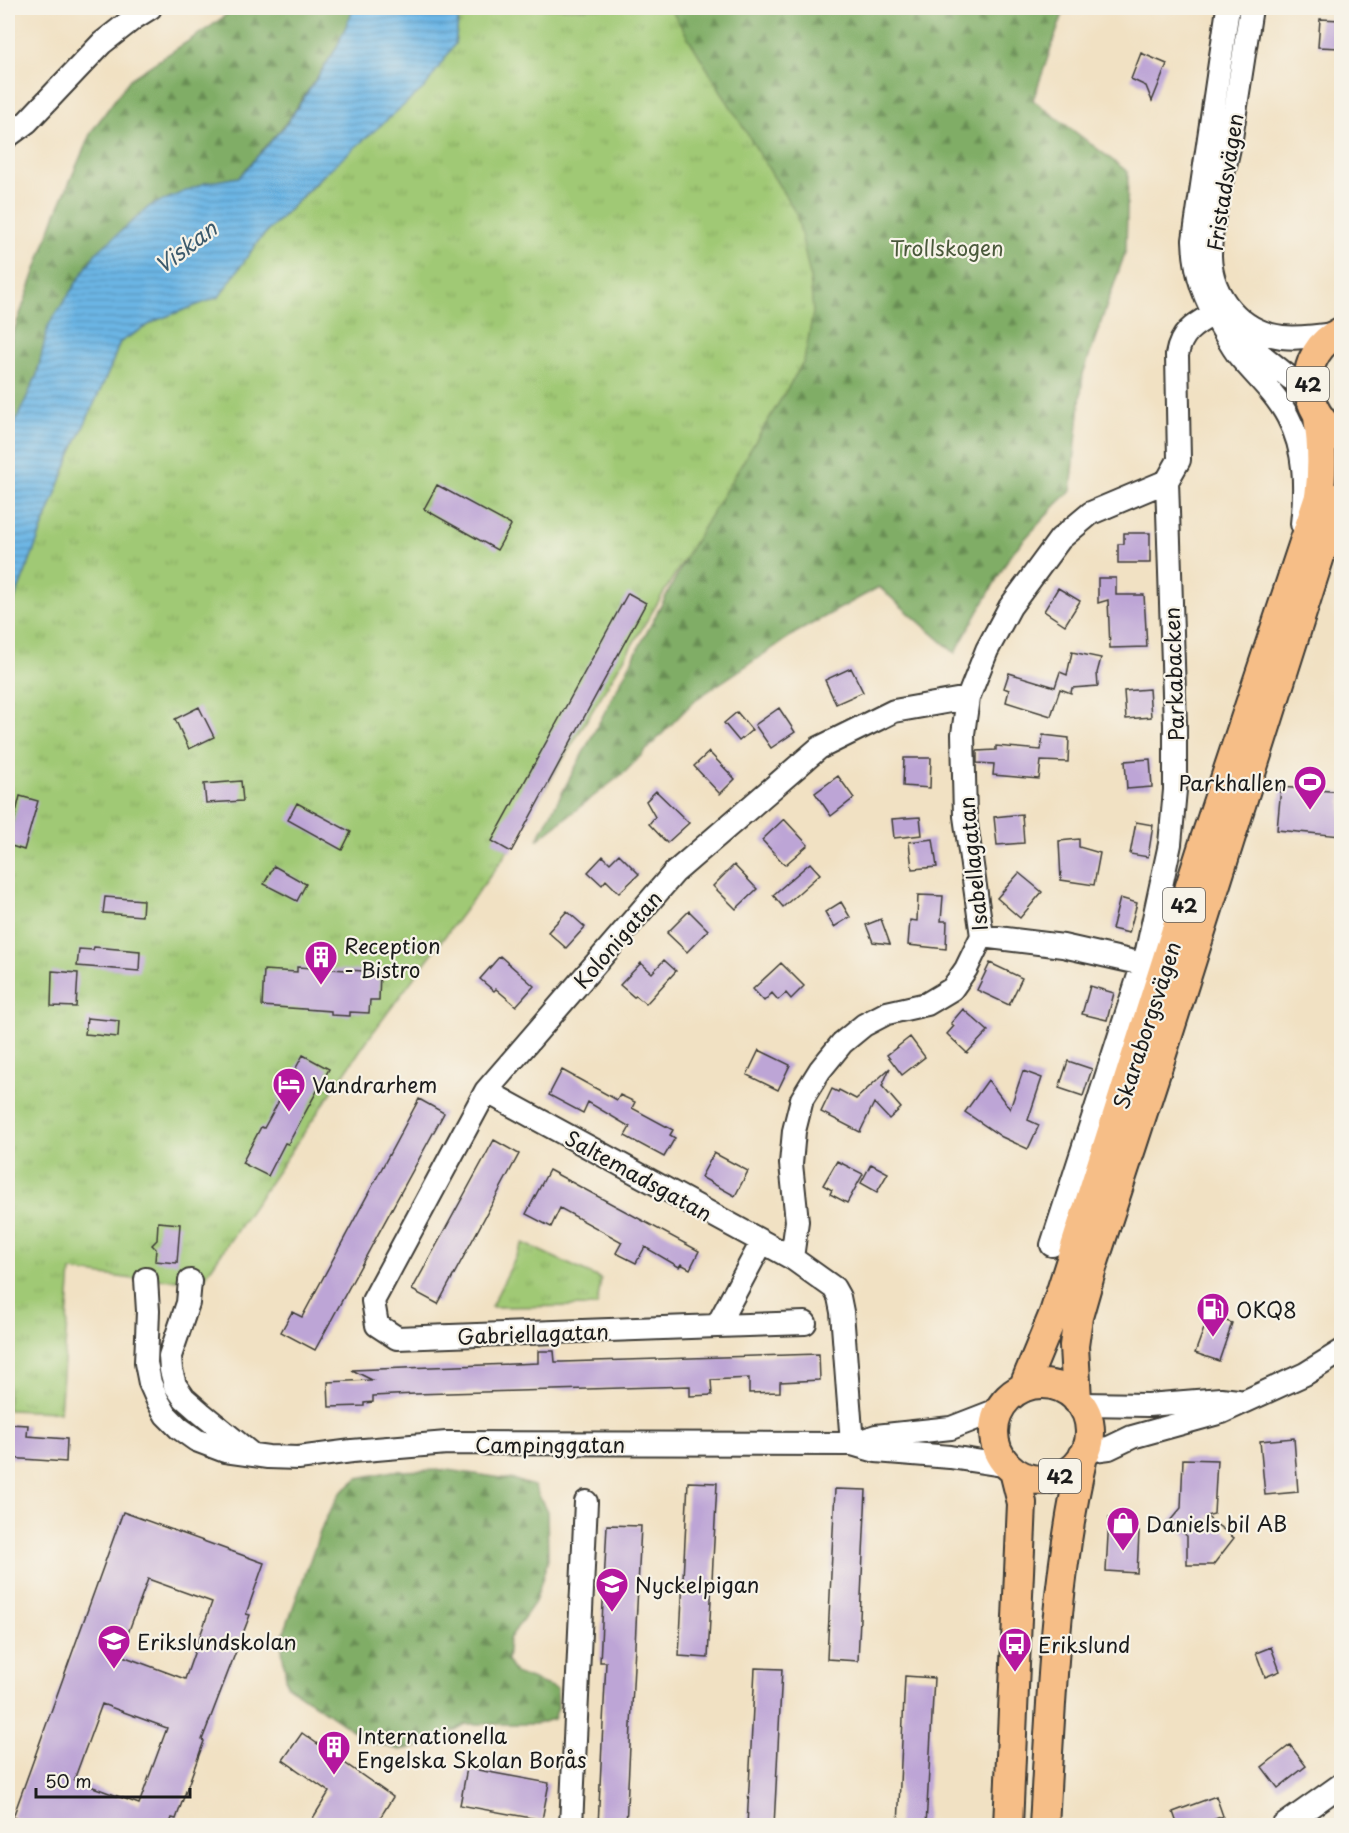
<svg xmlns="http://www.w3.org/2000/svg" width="1349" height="1833" font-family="'Playpen Sans',sans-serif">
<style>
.forest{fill:url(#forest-firs);stroke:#4e6441;stroke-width:1.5}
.park{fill:url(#park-tufts);stroke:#5e7248;stroke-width:1.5}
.water{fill:url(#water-rules);stroke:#446980;stroke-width:1.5}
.building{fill:#bda5d6;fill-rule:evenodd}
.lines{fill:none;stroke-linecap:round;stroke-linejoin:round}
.minor-casing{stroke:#3c3a35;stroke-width:26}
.major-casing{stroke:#3c3a35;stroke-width:32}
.minor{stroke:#fff;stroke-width:22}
.major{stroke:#f6be87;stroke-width:28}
.labels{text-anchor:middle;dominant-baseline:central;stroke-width:4.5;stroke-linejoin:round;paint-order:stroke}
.shield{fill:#f7f3e8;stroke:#5e5c59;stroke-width:1.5}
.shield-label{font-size:20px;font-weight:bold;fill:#1c1c1c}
.street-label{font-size:21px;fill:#1c1c1c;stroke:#f7f3e8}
.park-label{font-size:21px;fill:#4a593b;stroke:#f7f3e8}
.poi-label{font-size:21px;fill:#1c1c1c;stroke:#f7f3e8;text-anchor:start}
.water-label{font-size:22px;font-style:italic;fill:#3c5a6c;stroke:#f7f3e8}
</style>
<defs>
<pattern id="forest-firs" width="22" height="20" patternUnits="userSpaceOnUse" patternTransform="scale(1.5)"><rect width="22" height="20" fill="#80ad66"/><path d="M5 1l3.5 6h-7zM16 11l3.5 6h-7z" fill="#688c53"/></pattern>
<pattern id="park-tufts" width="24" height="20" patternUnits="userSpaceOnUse" patternTransform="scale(1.5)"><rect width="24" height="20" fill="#a0c974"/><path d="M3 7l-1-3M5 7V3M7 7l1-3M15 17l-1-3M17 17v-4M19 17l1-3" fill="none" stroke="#89ac64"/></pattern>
<pattern id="water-rules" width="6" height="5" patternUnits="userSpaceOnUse" patternTransform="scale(1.5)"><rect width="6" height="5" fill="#6cb6e5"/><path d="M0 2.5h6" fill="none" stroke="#5893b9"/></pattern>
</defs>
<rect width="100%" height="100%" fill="#f7f3e8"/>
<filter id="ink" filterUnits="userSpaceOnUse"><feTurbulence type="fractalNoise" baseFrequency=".0167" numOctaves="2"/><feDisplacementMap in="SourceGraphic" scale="12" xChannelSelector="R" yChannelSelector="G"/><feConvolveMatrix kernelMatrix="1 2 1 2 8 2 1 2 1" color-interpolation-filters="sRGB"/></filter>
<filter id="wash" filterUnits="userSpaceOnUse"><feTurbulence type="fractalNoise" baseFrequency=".008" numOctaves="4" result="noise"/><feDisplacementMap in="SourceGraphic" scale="24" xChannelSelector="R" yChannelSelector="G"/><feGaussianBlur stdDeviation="1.35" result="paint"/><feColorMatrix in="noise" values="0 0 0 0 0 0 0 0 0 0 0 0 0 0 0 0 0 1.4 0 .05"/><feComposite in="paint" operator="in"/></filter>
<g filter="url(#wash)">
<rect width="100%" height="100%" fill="#f1e1c3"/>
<path class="forest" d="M235,8H354L336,49L287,122L239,177L205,183L49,326L37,375L8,438V348L55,216L91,132L130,79L210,27Z
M661,8H1065L1033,100L1128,172L1126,250L1083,374L1071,491L1056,505L1011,554L955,653L879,587L797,632L695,700L625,772L537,840L685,560L665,522Z
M448,1470L515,1480L534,1486L547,1511L548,1560L535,1602L509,1639L507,1661L515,1673L557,1689L558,1708L554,1719L535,1724H466L429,1745L400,1750L370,1742L287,1685L281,1641L323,1524L340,1493L358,1478L393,1471Z"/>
<path class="park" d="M460,8H670L797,215L810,276L813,313L804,361L502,860L368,1039L203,1280L134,1279L71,1271L60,1412L8,1410V617L71,454L109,371L120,342L157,320L219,297L259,240L455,44Z
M523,1243L601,1279L597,1306L491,1307Z"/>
<path class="water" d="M354,8H460L455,44L425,87L322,176L259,240L219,297L157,320L120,342L109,371L71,454L8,617V438L37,375L48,326L95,254L150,206L205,183L239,177L288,122L336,49Z"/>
<g id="blocks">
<path class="building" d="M1320,19L1341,20V48L1318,47Z
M1141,53L1167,64L1152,101L1146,86L1131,79Z
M437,485L511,525L497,550L424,509Z
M1124,533H1150V563H1118V544H1124Z
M1098,578H1116V595H1144L1147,647L1110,648L1108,600L1098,603Z
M1058,588L1080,601L1065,625L1044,611Z
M628,593L646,603L511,852L492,841Z
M1072,652L1101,658L1097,673L1098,686L1072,688L1071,693L1060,689L1051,716L1006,702L1009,690L1004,688L1009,673L1055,687L1060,672L1067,675Z
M851,668L863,692L836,704L825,680Z
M1149,689L1151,717L1126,719L1124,691Z
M199,707L214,737L189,749L175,719Z
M779,708L795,732L771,748L755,725Z
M737,712L752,730L739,741L724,723Z
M1043,735L1069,738L1068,762L1041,761L1039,779L993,775L994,764L977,763V751L996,750V746L1041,750Z
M709,752L735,779L720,794L694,766Z
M904,758H931L930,788L903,786Z
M1150,759L1152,787L1127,789L1125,761Z
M838,776L854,798L831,816L815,793Z
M241,781L243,801L206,803L204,784Z
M1281,787L1341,792V836L1277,830Z
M656,791L689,823L667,843L649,824L655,817L646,801Z
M20,796L38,801L24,850L8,845Z
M297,803L351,832L342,850L288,820Z
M1022,814L1024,843L997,845L994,817Z
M920,817L922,835L894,838L892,819Z
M784,819L808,845L785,865L762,840Z
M1136,822L1153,825L1148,857L1130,854Z
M933,839L937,867L912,869L909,842Z
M1079,839V847L1100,853L1094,885L1061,880L1059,841Z
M619,854L639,874L619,893L606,880L602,885L588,872L603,856L610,863Z
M810,863L820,874L783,907L773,895Z
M734,865L757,889L736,909L713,886Z
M274,866L306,884L297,901L264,884Z
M1019,873L1042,892L1020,918L997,898Z
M918,895L943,896L941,921H947L946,949L908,945L910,920L917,921Z
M105,897L143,900L142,916L103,913Z
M1120,898L1137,903L1129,933L1112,929Z
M841,902L850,917L834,927L825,912Z
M567,911L585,927L566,948L548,932Z
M689,911L708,930L687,952L667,933Z
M881,919L890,944L873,942L866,925Z
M94,947L140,951L139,971L77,966L79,949L93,950Z
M500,956L534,986L516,1006L496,989L494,991L480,979Z
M664,960L676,971L646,1004L636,996L634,997L620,985L641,963L652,973Z
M781,963L804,986L791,999L786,993L778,1000L772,993L764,1001L753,989Z
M990,963L1022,978L1009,1005L977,990Z
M297,967L380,972L379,1000H370L369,1013L350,1012V1016L331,1015V1011L262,1006L264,970L297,972Z
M52,971L78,973L76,1007L51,1006Z
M1090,986L1114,993L1107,1020L1082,1014Z
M963,1009L988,1031L967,1053L947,1034L954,1026L951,1023Z
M87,1018L119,1021L118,1037L85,1034Z
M910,1037L925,1057L902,1075L887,1055Z
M759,1050L790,1065L778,1090L747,1075Z
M303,1055L329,1069L288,1144L285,1143L268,1176L242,1163L261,1127L264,1128L280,1099L277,1098L289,1076L291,1077Z
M1068,1061L1092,1069L1083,1096L1059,1088Z
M890,1068L882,1086L901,1108L889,1119L874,1103L860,1132L821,1112L832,1089L838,1092L839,1090L856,1099Z
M562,1070L617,1100L620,1095L635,1102L632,1108L673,1130L670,1135L675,1138L664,1157L625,1136L630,1127L588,1102L583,1113L549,1095Z
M1023,1071L1042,1078L1028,1120L1039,1125L1028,1149L1002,1137L965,1112L988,1080L1010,1109Z
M419,1099L444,1113L315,1350L281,1332L292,1312L302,1317Z
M494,1140L519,1154L438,1304L412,1290Z
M714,1153L748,1171L735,1196L701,1177Z
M837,1161L863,1174L847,1203L830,1194L832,1190L823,1185Z
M871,1164L888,1173L877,1192L861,1183Z
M549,1170L699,1251L690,1269L681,1264L679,1267L645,1247L636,1263L616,1253L622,1242L560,1208L551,1227L526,1214Z
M158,1222L180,1224L177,1263L155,1261L156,1249L152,1245L157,1240Z
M1209,1315L1232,1323L1219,1361L1195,1353Z
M538,1351H554L555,1362H562L819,1354L820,1380L780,1382V1392L749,1393V1378L711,1380L712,1395L690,1396V1386L415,1394L373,1396V1402L364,1403V1406L329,1407L328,1382L372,1380L352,1370L538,1363Z
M8,1424L28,1425L27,1436L67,1439L66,1462L8,1458Z
M1294,1438L1298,1492L1265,1495L1260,1441Z
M1183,1459L1217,1460L1214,1514L1206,1516L1234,1538L1213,1565H1187V1536L1169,1522L1181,1508Z
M688,1482L717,1483L708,1658L679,1656Z
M835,1489L866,1490L858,1661L827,1659Z
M123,1512L264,1563L246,1614L250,1615L202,1740L204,1741L176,1819L172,1818L169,1826H37L13,1817ZM148,1579L212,1602L185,1679L120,1655ZM102,1704L167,1728L139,1804L74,1780Z
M1109,1518L1134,1519L1133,1532H1139L1137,1573L1106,1571Z
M607,1525L641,1526L626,1826H598L606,1662H600Z
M1271,1647L1280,1671L1265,1677L1256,1653Z
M755,1668L782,1669L774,1826H747Z
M905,1676L934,1678L926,1826H898Z
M302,1733L393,1797L375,1826H308L329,1792L283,1760Z
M1290,1745L1306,1766L1278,1788L1262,1767Z
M467,1768L549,1783L542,1820L460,1805Z
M1216,1796L1223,1816L1197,1826H1178L1173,1812Z"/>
</g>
</g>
<g filter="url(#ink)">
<use href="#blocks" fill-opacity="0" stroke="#3c3a35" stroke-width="1.5"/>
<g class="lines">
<g class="minor-casing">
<path id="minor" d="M1228,8L1194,240C1195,275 1205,300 1223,330C1228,339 1233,349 1240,357C1257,377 1276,394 1288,417C1306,451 1306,487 1302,524
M1251,8C1244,51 1238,95 1231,138C1224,174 1210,220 1210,256C1211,297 1241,332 1282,337C1300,339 1319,336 1337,333
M8,136L27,122L102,43L134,18L150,8
M1234,333L1290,378L1308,387
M982,936L1063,946L1143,964
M486,1091L792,1258L834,1288L839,1297L842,1312L852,1444
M762,1242L717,1326L397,1338L377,1325L373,1301L486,1091L674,873L819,748L894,711L968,698
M1052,1245L1147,951L1170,844L1175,790V724L1167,481
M792,1258L797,1221L791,1164L794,1131L802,1099L820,1070L842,1043L864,1025L887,1013L927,1004L952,989L966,969L982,936L965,816L963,734L968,698L987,650L1010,607L1060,539L1091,513L1167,481L1179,460L1177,355C1181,332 1194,325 1213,314
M146,1279L148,1311L146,1363L150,1383L158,1401L166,1415L179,1428L196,1440L225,1451L268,1457L298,1458L352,1451L447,1443L852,1444L876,1451L950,1457L1009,1466
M190,1281L188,1303L170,1356L171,1370L175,1385L184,1398L201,1413L250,1453
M717,1326L805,1323
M1081,1404L1148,1405L1221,1399L1238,1401
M852,1444L876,1436L951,1428L1000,1409
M1086,1451L1109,1448L1132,1437L1222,1412L1305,1374L1342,1351
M571,1826L586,1502
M1283,1826L1342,1784"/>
</g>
<g class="major-casing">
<path id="major" d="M1342,331C1295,353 1299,413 1342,437
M994 1432a48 48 0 1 1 96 0a48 48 0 1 1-96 0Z
M1023,1388L1054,1313L1205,839L1319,497C1323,469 1322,445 1318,417
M1077,1400L1074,1346L1078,1317L1092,1268L1161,1057L1320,556L1342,496
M1008,1826L1022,1503L1014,1471
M1044,1826C1051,1702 1055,1576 1083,1456"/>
</g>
<use href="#minor" class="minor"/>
<use href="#major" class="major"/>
</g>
</g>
<defs>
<g id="stadium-pin" transform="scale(1.725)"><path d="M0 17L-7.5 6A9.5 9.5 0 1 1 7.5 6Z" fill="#b5179e" stroke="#f7f3e8"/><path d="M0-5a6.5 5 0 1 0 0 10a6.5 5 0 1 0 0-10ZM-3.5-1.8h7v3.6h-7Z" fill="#fff"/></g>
<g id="building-pin" transform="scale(1.725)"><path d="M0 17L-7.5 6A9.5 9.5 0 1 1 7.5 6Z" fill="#b5179e" stroke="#f7f3e8"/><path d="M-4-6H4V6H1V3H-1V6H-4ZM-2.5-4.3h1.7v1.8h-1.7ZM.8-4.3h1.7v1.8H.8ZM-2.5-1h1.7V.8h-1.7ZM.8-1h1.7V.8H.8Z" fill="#fff"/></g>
<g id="hotel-pin" transform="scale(1.725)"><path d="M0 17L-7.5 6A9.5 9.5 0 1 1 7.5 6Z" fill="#b5179e" stroke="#f7f3e8"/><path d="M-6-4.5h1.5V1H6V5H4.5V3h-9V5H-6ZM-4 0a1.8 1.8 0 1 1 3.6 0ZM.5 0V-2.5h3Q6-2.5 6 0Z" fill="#fff"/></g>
<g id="fuel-pin" transform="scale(1.725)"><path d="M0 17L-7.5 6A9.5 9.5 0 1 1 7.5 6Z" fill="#b5179e" stroke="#f7f3e8"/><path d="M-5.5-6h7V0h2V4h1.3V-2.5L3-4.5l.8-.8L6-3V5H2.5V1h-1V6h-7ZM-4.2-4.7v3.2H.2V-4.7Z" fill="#fff"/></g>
<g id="shop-pin" transform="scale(1.725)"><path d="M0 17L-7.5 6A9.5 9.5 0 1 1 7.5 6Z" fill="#b5179e" stroke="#f7f3e8"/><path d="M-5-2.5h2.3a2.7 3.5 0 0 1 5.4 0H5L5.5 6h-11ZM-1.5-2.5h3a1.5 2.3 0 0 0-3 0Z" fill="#fff"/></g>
<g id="school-pin" transform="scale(1.725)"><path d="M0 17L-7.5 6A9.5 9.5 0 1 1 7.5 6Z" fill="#b5179e" stroke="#f7f3e8"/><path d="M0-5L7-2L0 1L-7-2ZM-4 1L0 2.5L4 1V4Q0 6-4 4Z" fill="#fff"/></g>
<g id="bus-pin" transform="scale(1.725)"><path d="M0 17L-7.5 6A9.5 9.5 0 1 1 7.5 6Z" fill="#b5179e" stroke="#f7f3e8"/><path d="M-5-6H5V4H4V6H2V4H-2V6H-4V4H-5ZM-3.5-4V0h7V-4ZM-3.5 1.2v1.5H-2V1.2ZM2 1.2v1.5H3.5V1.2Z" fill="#fff"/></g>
</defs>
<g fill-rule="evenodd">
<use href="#stadium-pin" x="1310" y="782"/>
<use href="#building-pin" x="321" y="957"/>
<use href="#hotel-pin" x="289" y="1084"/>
<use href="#fuel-pin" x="1213" y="1309"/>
<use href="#shop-pin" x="1123" y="1523"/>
<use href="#school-pin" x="612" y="1584"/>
<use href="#school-pin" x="114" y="1641"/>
<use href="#bus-pin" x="1015" y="1644"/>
<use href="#building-pin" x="334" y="1747"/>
</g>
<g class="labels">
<g class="shield">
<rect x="1287" y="367" width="42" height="34" rx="4.5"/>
<rect x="1163" y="888" width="42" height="34" rx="4.5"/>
<rect x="1039" y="1459" width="42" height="34" rx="4.5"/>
</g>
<g class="shield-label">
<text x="1308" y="384">42</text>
<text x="1184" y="905">42</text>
<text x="1060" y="1476">42</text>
</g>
<g class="street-label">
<text transform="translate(1224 182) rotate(-81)">Fristadsvägen</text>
<text transform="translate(1173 674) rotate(-92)">Parkabacken</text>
<text transform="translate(972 864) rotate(-96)">Isabellagatan</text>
<text transform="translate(617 939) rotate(-49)">Kolonigatan</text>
<text transform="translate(1146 1025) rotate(-72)">Skaraborgsvägen</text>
<text transform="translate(639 1175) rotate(29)">Saltemadsgatan</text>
<text transform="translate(533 1333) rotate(-2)">Gabriellagatan</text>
<text x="550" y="1444">Campinggatan</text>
</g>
<g class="park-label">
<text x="947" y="247">Trollskogen</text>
</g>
<g class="poi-label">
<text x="1287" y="782" text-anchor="end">Parkhallen</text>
<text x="344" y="945">Reception<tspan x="344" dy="24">- Bistro</tspan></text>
<text x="312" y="1084">Vandrarhem</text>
<text x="1236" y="1309">OKQ8</text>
<text x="1146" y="1523">Daniels bil AB</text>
<text x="635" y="1584">Nyckelpigan</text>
<text x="137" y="1641">Erikslundskolan</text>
<text x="1038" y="1644">Erikslund</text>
<text x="357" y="1735">Internationella<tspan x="357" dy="24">Engelska Skolan Borås</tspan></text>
</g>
<g class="water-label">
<text transform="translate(185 246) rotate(-37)">Viskan</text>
</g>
</g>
<rect width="1349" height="1833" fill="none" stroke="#f7f3e8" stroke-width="30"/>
<path d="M36 1788v9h154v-9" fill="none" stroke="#1c1c1c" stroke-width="3"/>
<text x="45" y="1788" font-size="18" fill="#1c1c1c" stroke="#f7f3e8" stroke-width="4.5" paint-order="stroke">50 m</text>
</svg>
